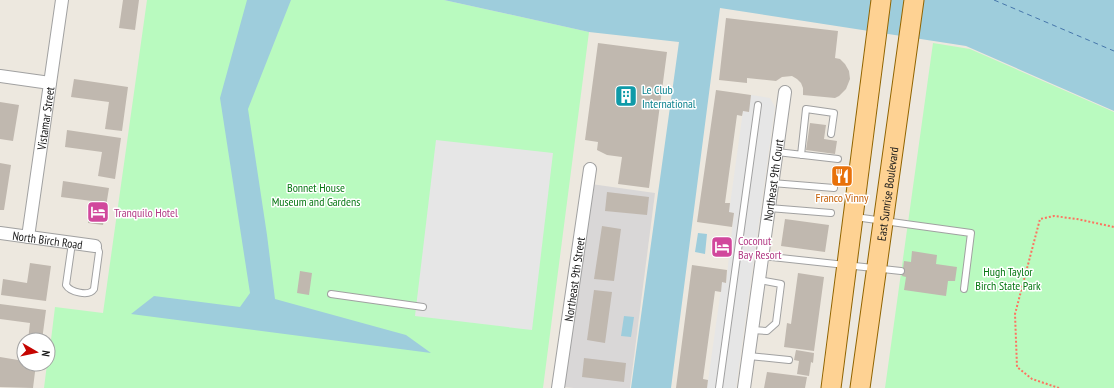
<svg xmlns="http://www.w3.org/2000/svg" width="1114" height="388" font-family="'PT Sans Narrow',sans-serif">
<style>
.residential{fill:#d9d7d7}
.park{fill:#b9fabf}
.parking{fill:#e6e6e6}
.water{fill:#9ecddc}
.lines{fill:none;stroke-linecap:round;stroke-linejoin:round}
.ferry{stroke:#4676ab;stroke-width:1;stroke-dasharray:5 4;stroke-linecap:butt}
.building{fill:#c0b8af}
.service-casing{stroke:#a1a1a1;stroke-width:8}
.minor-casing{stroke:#a1a1a1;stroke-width:14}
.primary-casing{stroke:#916400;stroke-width:21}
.path{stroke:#fd7360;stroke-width:2;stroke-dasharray:2 2;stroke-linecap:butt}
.service{stroke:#fff;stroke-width:6}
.minor{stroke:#fff;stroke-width:12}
.primary{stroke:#fed293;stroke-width:19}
.labels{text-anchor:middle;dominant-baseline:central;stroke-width:3;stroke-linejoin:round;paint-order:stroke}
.culture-label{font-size:12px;fill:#0d838f;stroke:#fff;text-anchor:start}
.street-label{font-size:12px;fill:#1a1a1a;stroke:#fff}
.park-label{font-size:12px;fill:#087814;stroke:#fff}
.food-label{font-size:12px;fill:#c56008;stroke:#fff}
.hotel-label{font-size:12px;fill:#b23c85;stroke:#fff;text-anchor:start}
</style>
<rect width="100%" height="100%" fill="#ede8df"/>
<path class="residential" d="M591,184L655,193L630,388H574L563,387Z"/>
<path class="park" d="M147,0H444L589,32L543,388H44L47,364H48L55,307L103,313Z
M933,43L970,49L1114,112V388H885Z"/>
<path class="parking" d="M751,95L770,98L775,107L736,388H707L722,282L726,283L734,213L729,212L743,111L748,112Z
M436,140L553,153L532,330L415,316Z"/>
<path class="water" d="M247,0H291L248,109L267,235L275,299L406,335L431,353L131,314L154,296L240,307L250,293L220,98Z
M444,0H1114V111L966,46L720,8L671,388H631L679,42L589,32Z
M698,233L707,234L705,254L695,252Z
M624,316L634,317L631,337L621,336Z"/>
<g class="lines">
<path class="ferry" d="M994,0L1114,51"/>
</g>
<path class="building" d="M123,0H139L135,30L119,28Z
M726,18L838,31L835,58L840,59L845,64L849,71L850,79L846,89L839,96L835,98L803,95V88L801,83L797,79L792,76L782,77L776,81L747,78V83L719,80Z
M598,43L667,52L649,188L618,184L622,157L607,155L597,150L598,142L585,140Z
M74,79L128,87L122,131L105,129L109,102L71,97Z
M716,90L751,95L749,112L743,111L742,116L737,115L725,203H730L729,212L734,213L732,227L697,222Z
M0,102L19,105L13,141L0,139Z
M810,123L826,125L824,139L837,141L835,154L806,150Z
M67,130L121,138L115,179L98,176L102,152L65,147Z
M0,163L11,165L4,210H0Z
M63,181L109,188L103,225L88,223L92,201L61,197Z
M607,192L649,197L647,215L605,211Z
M785,219L829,225L825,252L781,246Z
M602,226L621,229L614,281L594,279Z
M912,251L937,255L936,264L957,267L955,281H948L946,296L904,290L906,277L902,276L904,261L911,262Z
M30,263L51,266L46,301L1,295L3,279L27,283Z
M692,265L727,270L726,283L722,282L721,292L715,291L703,379L708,380L707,388H676Z
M300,271L312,273L309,295L297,293Z
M798,273L824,277L814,351L784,347L787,323L791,324Z
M594,290L612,292L605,343L587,340Z
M0,304L46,310L42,340H28L30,323L0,319Z
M796,350L814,353L813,363L811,362L809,376L797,374L799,361L794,360Z
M0,357L24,361V364H36L33,388L0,387Z
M584,358L626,363L624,382L582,377Z
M767,372L807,377L805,388H764Z"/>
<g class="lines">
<g class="service-casing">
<path id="service" d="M777,152L838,159
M801,155L806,109L834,113L831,134
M772,183L834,188
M769,208L831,213
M855,217L971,233L964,289
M72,243L66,285C70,292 89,297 94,289L99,252L98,249L95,246
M762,256L901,271
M331,294L423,307
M752,330L767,331L776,323L781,284L759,280
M749,356L789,360
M719,388L758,105"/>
</g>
<g class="minor-casing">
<g id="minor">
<path d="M0,76L50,83"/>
<path id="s1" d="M0,233L95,246"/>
<path id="s2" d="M28,237L62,0"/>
<path id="s3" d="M558,388L590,169"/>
<path id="s4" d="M744,388L785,92"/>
</g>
</g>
<g class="primary-casing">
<g id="primary">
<path d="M831,388L881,0"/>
<path id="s5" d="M860,388L914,0"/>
</g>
</g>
<path class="path" d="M1059,388L1032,379L1017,367L1015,314L1040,219L1054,216L1077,219L1114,227"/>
<use href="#service" class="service"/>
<use href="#minor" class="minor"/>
<use href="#primary" class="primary"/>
</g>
<defs>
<g id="building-square" transform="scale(1.15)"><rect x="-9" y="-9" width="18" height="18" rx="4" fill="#0f9aa8" stroke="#fff"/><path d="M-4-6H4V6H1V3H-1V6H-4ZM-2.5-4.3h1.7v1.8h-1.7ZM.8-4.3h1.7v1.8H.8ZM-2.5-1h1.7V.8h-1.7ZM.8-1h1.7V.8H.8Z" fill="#fff"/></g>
<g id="restaurant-square" transform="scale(1.15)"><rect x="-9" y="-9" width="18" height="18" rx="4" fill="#e8710a" stroke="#fff"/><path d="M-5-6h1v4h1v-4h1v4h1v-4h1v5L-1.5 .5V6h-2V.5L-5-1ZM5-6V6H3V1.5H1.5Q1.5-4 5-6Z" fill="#fff"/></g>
<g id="hotel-square" transform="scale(1.15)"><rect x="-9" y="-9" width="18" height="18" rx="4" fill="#d1479c" stroke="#fff"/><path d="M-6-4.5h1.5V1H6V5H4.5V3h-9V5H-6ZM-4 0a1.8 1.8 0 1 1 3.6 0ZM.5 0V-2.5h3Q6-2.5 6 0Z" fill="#fff"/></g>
</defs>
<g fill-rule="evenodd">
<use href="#building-square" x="626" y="96"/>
<use href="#restaurant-square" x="842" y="176"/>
<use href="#hotel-square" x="98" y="212"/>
<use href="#hotel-square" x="722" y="247"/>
</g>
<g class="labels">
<g class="culture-label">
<text x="642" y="89">Le Club<tspan x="642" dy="14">International</tspan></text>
</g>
<g class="street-label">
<text stroke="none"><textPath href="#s2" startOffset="120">Vistamar Street</textPath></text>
<text stroke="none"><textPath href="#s4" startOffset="210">Northeast 9th Court</textPath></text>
<text stroke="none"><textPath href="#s5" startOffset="196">East Sunrise Boulevard</textPath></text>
<text stroke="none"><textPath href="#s1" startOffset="48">North Birch Road</textPath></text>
<text stroke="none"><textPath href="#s3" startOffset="110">Northeast 9th Street</textPath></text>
</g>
<g class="park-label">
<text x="316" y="187">Bonnet House<tspan x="316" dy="14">Museum and Gardens</tspan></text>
<text x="1008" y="271">Hugh Taylor<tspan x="1008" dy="14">Birch State Park</tspan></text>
</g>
<g class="food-label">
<text x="842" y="197">Franco Vinny</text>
</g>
<g class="hotel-label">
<text x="114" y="212">Tranquilo Hotel</text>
<text x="738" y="240">Coconut<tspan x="738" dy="14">Bay Resort</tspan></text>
</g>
</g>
<g transform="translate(36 352) rotate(99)"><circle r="19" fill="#ffffff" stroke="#a3a3a3"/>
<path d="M0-3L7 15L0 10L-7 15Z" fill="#c50400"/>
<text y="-6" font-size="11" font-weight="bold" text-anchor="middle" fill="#1a1a1a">N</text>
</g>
</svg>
